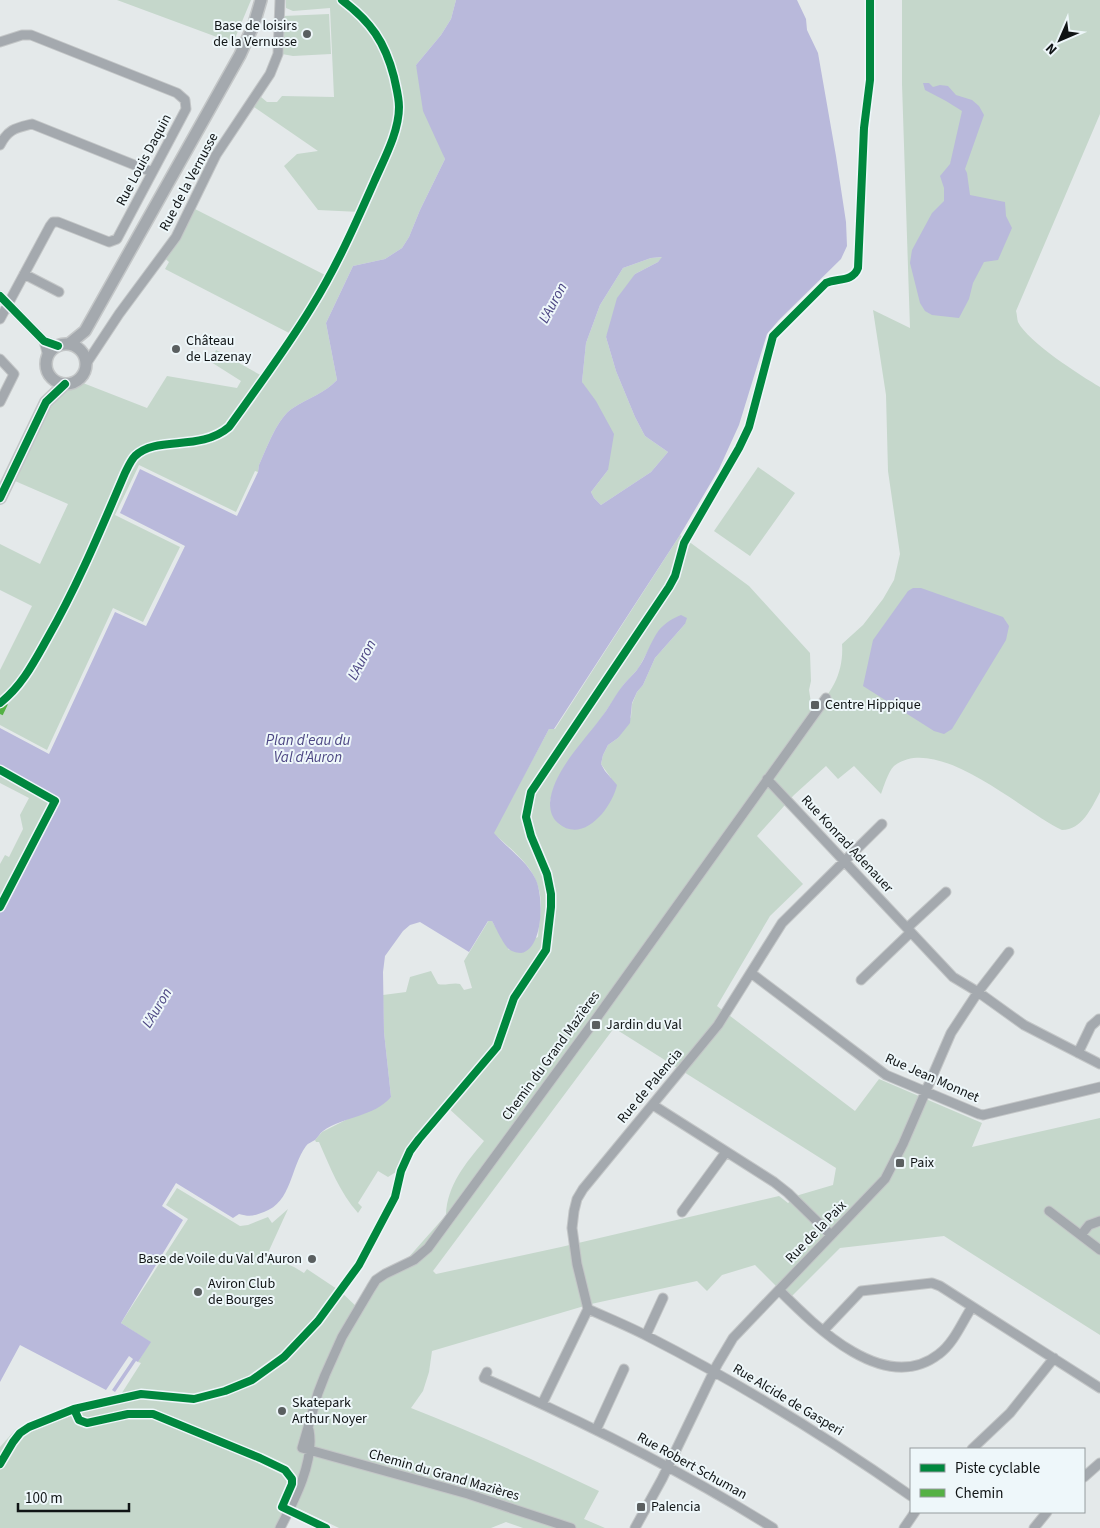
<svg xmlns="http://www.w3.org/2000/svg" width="1100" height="1528" font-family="'Source Sans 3',sans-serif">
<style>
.green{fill:#c5d7cb;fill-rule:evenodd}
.water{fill:#b9b9db;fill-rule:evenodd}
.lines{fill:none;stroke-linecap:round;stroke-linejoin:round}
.minor-casing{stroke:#c3c6c7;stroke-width:11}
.tertiary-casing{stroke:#c3c6c7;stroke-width:14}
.minor{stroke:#a4a9ae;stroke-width:9}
.tertiary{stroke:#a4a9ae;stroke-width:11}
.quiet{stroke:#54b144;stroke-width:6;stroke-dasharray:12 6;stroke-linecap:butt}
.cycleway-casing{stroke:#eef7fa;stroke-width:11}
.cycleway{stroke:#00873e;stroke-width:8}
.poi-dot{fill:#5a5f60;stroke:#eef7fa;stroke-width:2}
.labels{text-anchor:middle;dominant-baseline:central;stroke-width:4;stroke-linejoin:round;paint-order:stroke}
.poi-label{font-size:14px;fill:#101415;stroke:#eef7fa;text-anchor:start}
.street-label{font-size:14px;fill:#101415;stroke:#eef7fa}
.water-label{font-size:15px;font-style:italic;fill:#4c4683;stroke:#eef7fa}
</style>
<rect width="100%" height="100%" fill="#e4e9ea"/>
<path class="green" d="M117,0H251L233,43Z
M286,0H456L451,19L441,35L416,65L445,159L420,210L409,237L402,248L385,259L353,266L326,323L337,380C325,393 308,398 293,408C277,418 267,448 259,465L258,472L255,471L236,512L139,465L115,515L180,547L143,622L113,608L47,750L0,725V670L32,606L0,590V544L40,564L68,504L15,481L55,399L65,390L83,383L147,408L167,376L237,388L241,381L211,362L216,350L264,377L293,335L165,269L169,262L162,256L191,207L329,277L360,212L318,210L284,166L297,154L318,151L254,107L261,97L267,102H277L282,96L334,97L330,8L293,11L286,8Z
M902,0H1100V114L1016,311C1017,314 1017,319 1018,322C1028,342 1081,376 1100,387V792C1092,807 1082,830 1062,830C1023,812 937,732 894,766C888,772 884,786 881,794L854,766L838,779L826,766L794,795L757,836L803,884L770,916L717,1006L855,1111L879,1079L982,1123L972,1147L1100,1118V1335L944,1236L840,1248L789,1299L755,1265L722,1275L707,1291L697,1281L591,1304L432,1351L429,1372L423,1391L411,1408C475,1433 537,1461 599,1491L584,1519L605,1528H523L506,1522L491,1528H339L297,1508L290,1507L280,1528H0V1447L16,1429L51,1413H64L74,1409L118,1399L141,1363L138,1362L150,1342L121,1323L188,1219L166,1205L177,1188L240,1226L248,1225L268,1217L272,1223L288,1209L267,1255L294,1267L304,1273L307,1269L340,1291L358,1308L371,1288L400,1267L446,1215C447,1185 466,1163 484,1141L445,1105L414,1141L403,1160L399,1170L388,1177L378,1171L358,1203L362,1207L358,1213C340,1193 330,1167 319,1142H316L315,1140L322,1132L391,1097L384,1032L383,995L406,992L410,977L431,971L438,984C445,986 453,982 460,984L464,990L472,988L464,961L489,920L492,921L509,950L538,937C539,922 543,904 539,890C534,866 511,849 493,833L549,729H555L680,535L749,586L810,653L811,681L809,690L812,709C833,695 844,670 842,644L863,625L883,599L894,580L900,554L888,471L886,395L873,310L910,328L902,84ZM685,624L655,658L643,685L637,692L632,704L631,717L618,738L608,745L603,755L601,764L611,778L550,802L554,787L563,769L602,717L624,684L638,669L654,640ZM614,1028L836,1168L833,1185L799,1195L788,1203L779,1196L561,1247L436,1274L433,1271Z
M329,14L331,54L293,56L282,54L283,16Z
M663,257L658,262L635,274L606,337L616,371L635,417L645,436L668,452L651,472L601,505L594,498L591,492L608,470L582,382L586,343L600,305L623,268L651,258Z
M758,467L795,493L750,556L714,531Z
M0,772L53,801L0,901V864L5,855L9,857L23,829L20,815L29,798L0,783Z"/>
<path class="water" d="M456,0H797L806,19L807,30L818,53L836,156L846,222L847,246L841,259L779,320L767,334L739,425L719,469L680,535L554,729H549L494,833C507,848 526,860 535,878C544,894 544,949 521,953C518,953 513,952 510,950C504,946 496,928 492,921H488L469,952L420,922L410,925L403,931L385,956L383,972L384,1032L391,1097C374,1117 344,1116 323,1131C320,1133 318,1137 315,1140C312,1142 308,1143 306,1146C290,1168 292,1202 264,1212C253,1216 250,1217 239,1214L233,1218L176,1183L162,1206L183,1220L121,1323L151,1342L138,1362L136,1361L115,1392L112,1390L133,1359L129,1356L106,1390L20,1345L0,1382V912L57,800L0,768V728L49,754L115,612L146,626L185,546L120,513L140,469L237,516L258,472L259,465C267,448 277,418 293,408C308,398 325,393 337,380L326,323L353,266L385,259L402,248L409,237L420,210L445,159L423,111L416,65L441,35L451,19ZM662,257L658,262L635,274L617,298L606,337L616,371L635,417L645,436L668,452L651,472L601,505L594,498L591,492L608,470L614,434L596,401L582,382L586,343L600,305L623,268L651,258Z
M923,83H929L933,87L940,85L948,86L956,95L972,100L979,106L984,115L965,169L967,173L970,195L1005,202L1006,216L1012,228L998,260L984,262L973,283L969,299L959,318L932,315L925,311L920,303L910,263L912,250L932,213L944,201V188L940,176L950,164L962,111L946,101L925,90Z
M913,588H921L1003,617L1009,626L1006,640L952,729L944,734L934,731L863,686L873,640L908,591Z
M681,615L687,618L685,624L655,658L643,685L637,692L632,703L630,723L618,738L608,745L603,755L601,764L605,771L617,785C612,808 583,845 558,823C552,818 550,811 550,803C552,773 583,742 600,719C609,708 615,695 624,684C628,679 633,675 637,670C646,658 650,642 659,630C665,623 673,618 681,615Z"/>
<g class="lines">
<g class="minor-casing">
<path id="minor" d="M0,42L22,35H31L177,93L185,100L186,109L117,239L109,242L58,222H53L50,226L0,319
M0,145C8,129 16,128 32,124L152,172
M24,274L59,292
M0,296L44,341L58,346
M44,341L48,356
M0,359L14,374L0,402
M86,364L119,314L176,237L216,155L270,74L278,54L280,0
M767,779L953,977L978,992L1024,1025L1100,1064
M907,928L946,892
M751,973L886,1075L979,1114L983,1115L1100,1087
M861,980L911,932
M1078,1053L1091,1026L1099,1019
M653,1105L774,1182L788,1193L831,1235
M1049,1211L1100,1250
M682,1212L726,1152
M1081,1235L1089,1225L1100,1221
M779,1290C816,1327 885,1396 939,1354C954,1343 962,1322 972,1307
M588,1309C608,1318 628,1326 647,1336C739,1383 827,1437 911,1496
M823,1331L861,1291L932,1283L940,1286L1100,1388
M646,1335L663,1298
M487,1372L484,1378C584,1422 681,1470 773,1528
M542,1404L588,1309L577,1264L572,1228L574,1211L577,1199L583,1189L718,1025L782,923L882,824
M596,1430L624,1369
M972,1449L1010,1413L1054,1358
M1084,1477L1100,1463
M280,1528C294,1501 315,1461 309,1430
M571,1528L468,1494L302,1448L318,1393L325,1375L342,1337L371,1288L376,1280L385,1274L414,1260L428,1248L593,1023L826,698
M635,1528L662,1479L717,1365L733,1338L885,1179L903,1144L951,1033L978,992L1009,952
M904,1528L915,1512
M1034,1528L1047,1512"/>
</g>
<g class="tertiary-casing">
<path id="tertiary" d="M46 364a20 20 0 1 1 40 0a20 20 0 1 1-40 0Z
M69,344L85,331L240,55L254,24L261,0
M0,498L46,402L65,384"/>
</g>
<use href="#minor" class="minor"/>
<use href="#tertiary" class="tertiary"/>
<path class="quiet" d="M0,714L7,699"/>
<g class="cycleway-casing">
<path id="cycleway" d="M0,296L44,341L58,346
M0,498L46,402L65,384
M0,703C22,686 34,662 47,639C78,585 101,529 125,473C128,467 131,460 135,456C157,435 200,452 229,427C257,388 286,349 311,308C336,268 355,225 374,182C384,159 399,132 399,107C399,97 396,87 394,77C385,42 371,22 342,0
M0,770L55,801L0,907
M74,1409L79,1420L87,1423L128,1414H153L260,1458L285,1470L292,1479V1484L282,1507L326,1528
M0,1464L13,1442L20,1433L29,1427L74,1409L141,1394L194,1399L225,1391L252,1380L284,1357L318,1321L359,1265L395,1197L401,1171L410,1151L419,1139L497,1047L514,998L546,950L551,907V894L547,874L531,836L526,817L531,792L669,587L675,576L684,543L739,448L749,427L773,336L826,283C837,278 853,282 858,268L864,128L870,80V0"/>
</g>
<use href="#cycleway" class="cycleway"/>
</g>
<g class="poi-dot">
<circle cx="307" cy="34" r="5"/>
<circle cx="176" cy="349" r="5"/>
<rect x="810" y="700" width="10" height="10" rx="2.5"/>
<rect x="591" y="1020" width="10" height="10" rx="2.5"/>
<rect x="895" y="1158" width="10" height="10" rx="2.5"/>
<circle cx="312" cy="1259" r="5"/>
<circle cx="198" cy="1292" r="5"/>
<circle cx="282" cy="1411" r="5"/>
<rect x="636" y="1502" width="10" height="10" rx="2.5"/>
</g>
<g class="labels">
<g class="poi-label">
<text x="297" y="26" text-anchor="end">Base de loisirs<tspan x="297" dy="16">de la Vernusse</tspan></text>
<text x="186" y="341">Château<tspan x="186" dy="16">de Lazenay</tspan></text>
<text x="825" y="705">Centre Hippique</text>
<text x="606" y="1025">Jardin du Val</text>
<text x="910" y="1163">Paix</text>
<text x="302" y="1259" text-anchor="end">Base de Voile du Val d'Auron</text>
<text x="208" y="1284">Aviron Club<tspan x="208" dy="16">de Bourges</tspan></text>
<text x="292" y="1403">Skatepark<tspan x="292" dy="16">Arthur Noyer</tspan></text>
<text x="651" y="1507">Palencia</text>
</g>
<g class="street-label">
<text transform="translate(144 160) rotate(-62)">Rue Louis Daquin</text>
<text transform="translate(189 182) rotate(-62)">Rue de la Vernusse</text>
<text transform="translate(847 844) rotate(47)">Rue Konrad Adenauer</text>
<text transform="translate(551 1056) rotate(-54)">Chemin du Grand Mazières</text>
<text transform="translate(932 1078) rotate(24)">Rue Jean Monnet</text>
<text transform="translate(650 1086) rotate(-50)">Rue de Palencia</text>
<text transform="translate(816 1232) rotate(-46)">Rue de la Paix</text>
<text transform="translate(788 1400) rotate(31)">Rue Alcide de Gasperi</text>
<text transform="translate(692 1466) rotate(29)">Rue Robert Schuman</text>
<text transform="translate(444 1475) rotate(16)">Chemin du Grand Mazières</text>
</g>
<g class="water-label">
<text transform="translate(553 303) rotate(-62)">L'Auron</text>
<text transform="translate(362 660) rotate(-62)">L'Auron</text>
<text x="308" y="740">Plan d'eau du<tspan x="308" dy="17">Val d'Auron</tspan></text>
<text transform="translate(157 1008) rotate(-59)">L'Auron</text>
</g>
</g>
<rect x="910" y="1448" width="175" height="65" fill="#eef7fa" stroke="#959c9e"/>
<rect x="920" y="1464" width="25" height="8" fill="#00873e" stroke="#959c9e"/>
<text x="955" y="1473" font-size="15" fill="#101415">Piste cyclable</text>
<rect x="920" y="1489" width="25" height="8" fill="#54b144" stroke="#959c9e"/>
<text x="955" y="1498" font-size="15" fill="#101415">Chemin</text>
<g transform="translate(1060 40) rotate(225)" stroke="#eef7fa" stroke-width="4" paint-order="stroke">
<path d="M0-4L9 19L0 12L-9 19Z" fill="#101415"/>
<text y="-8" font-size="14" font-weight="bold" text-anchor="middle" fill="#101415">N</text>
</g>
<path d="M18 1503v8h111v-8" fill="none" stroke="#101415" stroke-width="2.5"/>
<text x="25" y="1503" font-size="15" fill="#101415" stroke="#eef7fa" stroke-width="4" paint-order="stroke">100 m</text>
</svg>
